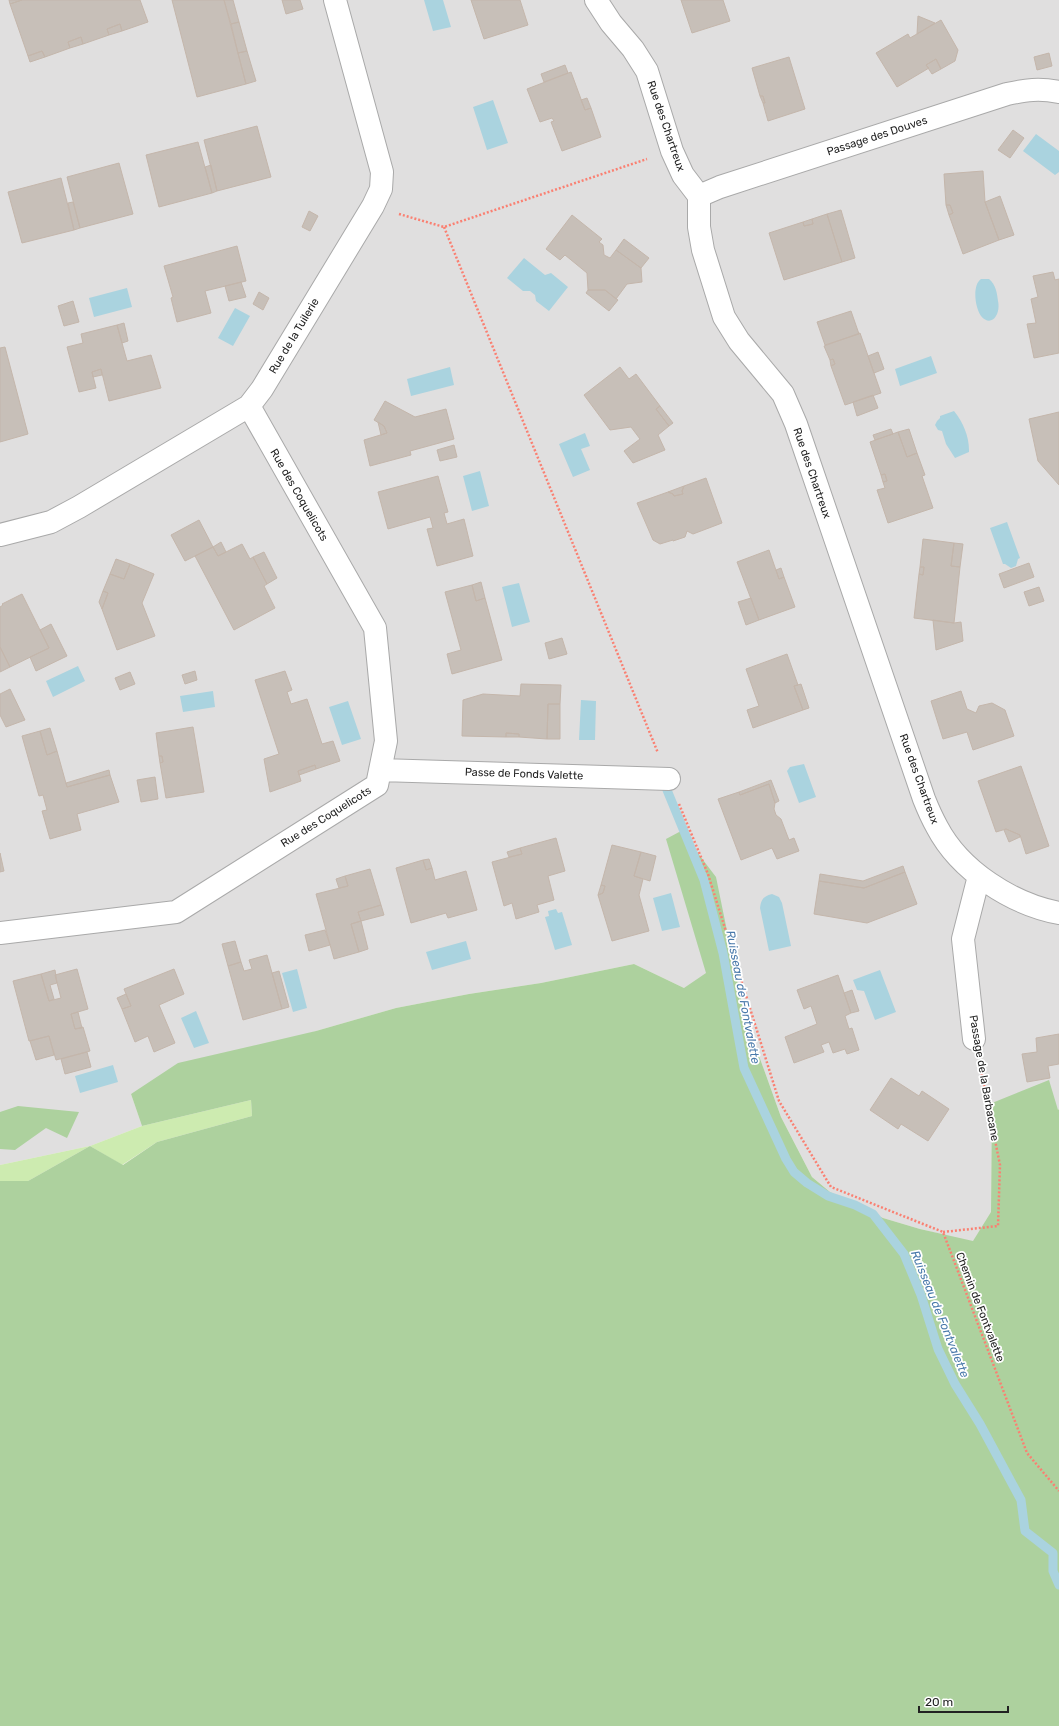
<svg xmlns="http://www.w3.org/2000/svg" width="1059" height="1726" font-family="Rubik,sans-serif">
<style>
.residential{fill:#e0dfdf}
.grass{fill:#cdebb0}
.forest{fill:#add19e}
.water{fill:#aad3df}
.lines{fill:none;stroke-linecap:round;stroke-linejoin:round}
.stream{stroke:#aad3df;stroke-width:9}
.building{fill:#c7bfb8;stroke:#c4b6ab}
.street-casing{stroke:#a9a9a9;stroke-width:24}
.path{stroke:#fa8072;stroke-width:2.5;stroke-dasharray:2 2;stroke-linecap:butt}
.street{stroke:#fff;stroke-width:22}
.labels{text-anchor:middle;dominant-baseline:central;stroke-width:3.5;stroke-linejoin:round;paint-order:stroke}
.street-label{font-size:11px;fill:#222;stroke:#fff}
.water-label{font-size:12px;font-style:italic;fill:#4a7aab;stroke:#fff}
</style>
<rect width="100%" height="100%" fill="#f2efe9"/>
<path class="residential" d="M0,0H1059V1109L992,1135L991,1213L973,1242L920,1229L883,1218L830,1192L812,1177L781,1117L744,1014L684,988L634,964L541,983L469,994L396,1008L316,1031L131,1094L142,1126L90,1146L0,1165Z"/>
<path class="grass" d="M251,1100L252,1116L157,1142L122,1165L90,1146L28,1181H0V1165L90,1146L142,1126Z"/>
<path class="forest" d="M681,831L716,877L744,1014L781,1117L812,1177L830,1192L883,1218L920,1229L973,1241L991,1212L992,1103L1049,1080L1058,1110L1059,1109V1726H0V1181H28L90,1146L123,1165L157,1142L252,1116L251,1100L142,1126L131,1094L178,1063L316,1031L396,1008L469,994L541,983L634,964L684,988L706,973L666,839Z
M18,1106L79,1112L67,1138L46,1128L15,1150L0,1149V1112Z"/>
<path class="water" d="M424,0H443L451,27L433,31Z
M493,100L508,143L487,150L473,107Z
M1036,134L1059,151V172L1055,175L1023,151Z
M524,258L545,275L551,273L568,287L549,311L536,301L535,295L530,291H523L507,278Z
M981,279H989C996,285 997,293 998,301C1001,315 991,328 981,316C975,308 972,285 981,279Z
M127,288L132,307L94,317L89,298Z
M235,308L250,316L233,346L218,338Z
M931,356L937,373L900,386L895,369Z
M450,367L454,385L411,396L407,379Z
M954,411C963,422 969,436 969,450V452L955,458L946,444L942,431L938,430L935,425L937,421L940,418V416Z
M585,433L590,446L581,449L590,470L573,477L559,444Z
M480,471L489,506L472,511L463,476Z
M1007,522L1020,558L1018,559L1016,566L1011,568L1005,564H1003L990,528Z
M519,583L530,622L512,627L502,587Z
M78,666L85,681L53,697L46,681Z
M213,691L215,707L183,712L180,696Z
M581,700L596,701L595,740H579Z
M348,701L361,739L342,745L329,707Z
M804,764L816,797L799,803L787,771L790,767Z
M671,893L680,927L662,931L653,898Z
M772,894L779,897L782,903L791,946L769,951L760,908C761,899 764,896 772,894Z
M556,909L558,913L562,912L572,945L555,950L545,917L549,916L548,911Z
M466,941L471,959L432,970L426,952Z
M297,969L307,1008L293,1012L282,973Z
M880,970L896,1012L875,1020L864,991L857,990L853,980Z
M196,1011L209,1043L194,1048L181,1018Z
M113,1065L118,1082L80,1093L75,1076Z"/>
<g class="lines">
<path class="stream" d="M667,790L704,880L723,953L744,1068L786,1159L794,1172L807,1183L828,1196L855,1205L873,1214L904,1254L921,1295L938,1349L955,1384L980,1424L1021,1500L1025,1531L1053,1553V1571L1059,1585"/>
</g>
<path class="building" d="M9,0H22L10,4Z
M22,0H140L148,22L122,31L120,24L107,29L109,35L83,44L81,37L68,42L70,48L45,57L42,51L28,56L10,4Z
M172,0H224L246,84L197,97Z
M224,0H233L239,22L231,24Z
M282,0H300L303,9L286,14Z
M471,0H520L528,25L484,39Z
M681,0H723L730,21L692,33Z
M918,16L935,23L917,34Z
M941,20L958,50L955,61L941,69L936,59L926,65L929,68L897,87L876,53L908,34L910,38Z
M239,22L247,51L238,53L231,24Z
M120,24L122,31L109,35L107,29Z
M81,37L83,44L70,48L68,42Z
M42,51L45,57L30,62L28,56Z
M247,51L256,81L246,84L238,53Z
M1049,53L1052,66L1037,70L1034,57Z
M789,57L805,109L768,121L763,103H765L763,96H760L752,68Z
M936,59L941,69L932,74L926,65Z
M565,65L568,73L544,82L541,74Z
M571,72L585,110L591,108L601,137L562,151L551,122L554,121L552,118L540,122L527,89Z
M760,96H763L765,103H763Z
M587,98L591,108L585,110L581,100Z
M257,126L271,177L217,191L204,140Z
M1013,130L1024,138L1010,158L998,150Z
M198,142L212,193L159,207L146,155Z
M119,163L133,214L80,228L67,177Z
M211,165L217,191L212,193L205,167Z
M983,171L985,202L999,240L963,254L949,215L953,213L950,205H946L944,174Z
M61,178L74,230L22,243L8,192Z
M1000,196L1014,235L999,240L985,202Z
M73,202L80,228L74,230L68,203Z
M946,205H950L953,213L949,215Z
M841,210L855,258L842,262L827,214Z
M309,211L318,216L310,231L302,227Z
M827,214L842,262L784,280L769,233L803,222L804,226L813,224L812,219Z
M572,215L602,239L599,242L603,245L604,255L610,258L616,250L641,268L642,282L627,284L616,299L605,290H588L587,273L565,255L560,260L546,249Z
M812,219L813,224L804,226L803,222Z
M624,239L649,258L641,268L616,250Z
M237,246L246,281L205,291L211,313L177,322L171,298L173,297L164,266Z
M1053,272L1055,280L1059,279V353L1034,358L1027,324L1036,323L1031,299L1038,297L1033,276Z
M241,282L246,297L229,301L225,286Z
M588,290H605L618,300L609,311L586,293Z
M259,292L269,298L263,310L253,304Z
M73,301L79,322L64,326L58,306Z
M851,311L859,334L825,345L817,322Z
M124,323L128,341L122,343L117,325Z
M117,325L127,361L151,355L161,388L109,401L101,369L92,372L96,388L79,392L67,347L83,343L81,334Z
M860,333L881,393L845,405L831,366L835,364L833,359L830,360L824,346Z
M5,347L28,434L0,442V348Z
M878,352L884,369L874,373L868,356Z
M833,359L835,364L831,366L830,360Z
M620,367L629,379L636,374L660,406L656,409L669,426L658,435L665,450L633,463L624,451L640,439L631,427L610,430L584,395Z
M101,369L102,375L93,377L92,372Z
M873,395L878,408L857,416L853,402Z
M385,401L415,417L446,409L454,439L410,451L411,455L370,466L364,440L387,433L384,426L374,420Z
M660,406L673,423L669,426L656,409Z
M1059,412V485L1038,461L1029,419Z
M378,422L384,426L387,433L381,435Z
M891,429L893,434L875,440L873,435Z
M909,429L917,453L907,457L898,432Z
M898,432L907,457L917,453L925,475L922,476L933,508L888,523L877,490L885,488L883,482L887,481L885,474L881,475L870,442Z
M454,445L457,457L440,461L437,450Z
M885,474L887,481L883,482L881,475Z
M438,476L448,512L444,513L447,524L464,519L473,556L437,566L427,529L433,528L430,517L388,529L378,492Z
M706,478L722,523L693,534L687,531L685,537L673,541V540L660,544L653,540L637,503L668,492L673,494L674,496L683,494L682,491L684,486Z
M684,486L682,491L683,494L674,496L673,494L668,492Z
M199,520L213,547L185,561L171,535Z
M923,539L954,543L951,566L960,567L954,623L914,618L919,574L923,575L924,567H920Z
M221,542L226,552L218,556L213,547Z
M954,543L963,544L960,567L951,566Z
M242,544L250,559L253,557L267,584L264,586L275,608L234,630L195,556L213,547L218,556Z
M769,550L779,579L784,577L795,607L759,620L737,562Z
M264,552L277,578L267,584L253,557Z
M116,559L130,564L124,579L110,574Z
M1029,563L1034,577L1004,588L999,574Z
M130,564L154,574L142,603L155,636L117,650L102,609L108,593L103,591L110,574L124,579Z
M920,567H924L923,575L919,574Z
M781,568L784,577L779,579L776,570Z
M481,582L485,598L476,601L472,585Z
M472,585L476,601L485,598L502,660L452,674L447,654L461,650L445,592Z
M1039,587L1044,601L1029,606L1024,592Z
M103,591L108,593L102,609L99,602Z
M22,594L49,648L10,667L0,647V607L3,605L2,604Z
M751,598L759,620L746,625L738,602Z
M933,620L954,623L961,622L963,641L936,650Z
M51,624L67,656L36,671L30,657L49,648L40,630Z
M562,638L567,654L549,659L545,643Z
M0,647L10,667L0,672Z
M787,654L798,685L794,686L803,710L753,728L747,710L759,706L746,669Z
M195,671L197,680L185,684L182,675Z
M285,671L292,690L287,692L291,704L307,699L322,744L333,741L340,761L316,769L315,765L298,771L301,781L270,792L264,759L279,754L255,680Z
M130,672L135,684L120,690L115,678Z
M521,684L561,685L560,704H548L547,739L519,737V734L506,733V737L462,736L463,700L483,694L520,696Z
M801,684L809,708L803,710L794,686Z
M10,689L25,720L6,727L0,715V694Z
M961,691L967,709L976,713L979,706L992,703L1005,710L1014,736L973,750L967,732L943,739L931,701Z
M548,704H560V739H547Z
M193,727L204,792L166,798L160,763L163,762L162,756H159L156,733Z
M50,728L57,751L47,755L40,731Z
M40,731L47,755L57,751L67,787L110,775L119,802L77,814L81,830L50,839L42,811L47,810L43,795L39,796L22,736Z
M506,733L519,734V737H506Z
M159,756H162L163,762L160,763Z
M315,765L316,769L299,775L298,771Z
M1021,766L1049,846L1026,854L1020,835L1006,829L996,832L978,781Z
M109,770L110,775L67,787L66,783Z
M155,777L158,799L141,802L137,780Z
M771,780L779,801L775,803L769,784L740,795L739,792Z
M769,784L775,803L774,809L776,815L781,819L789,840L794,838L799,851L777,859L772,848L741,860L718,799L739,792L740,795Z
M1006,829L1020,835V837L1009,842L1004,830Z
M556,838L565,871L548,876L554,900L537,905L539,912L516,919L512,903L504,906L492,862L522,854L520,848Z
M612,845L641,852L634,876L643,879L639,895L649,931L612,941L598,895L603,893L605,886L601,885Z
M520,848L522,854L509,857L507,852Z
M641,852L656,856L650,881L634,876Z
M0,853L4,871L0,872Z
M429,859L432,868L426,870L423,860Z
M423,860L426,870L432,868L435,880L466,871L477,910L448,918L446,913L411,923L396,868Z
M903,866L905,872L864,888L819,881L820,874L863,881Z
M370,869L381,905L358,912L361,921L351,924L359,952L334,959L316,894L348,886L345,876Z
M905,872L917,904L867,923L814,914L819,881L864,888Z
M345,876L348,886L339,888L336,879Z
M601,885L605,886L603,893L598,895Z
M381,905L384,915L361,921L358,912Z
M361,921L368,949L359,952L351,924Z
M325,930L330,945L309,951L305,935Z
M235,941L241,962L228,966L222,944Z
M267,955L282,1009L243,1020L228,966L241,962L244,971L252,969L249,960Z
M77,969L88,1009L71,1014L75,1029L83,1027L90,1051L56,1060L49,1036L29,1041L13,981L41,974L49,1001L61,998L55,975Z
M174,969L184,994L159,1005L175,1043L154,1052L148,1036L135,1042L122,1009L131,1006L124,989Z
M55,970L57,983L50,985L54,999L49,1001L41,974Z
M279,971L289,1007L282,1009L272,973Z
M838,975L851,1013L845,1016L849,1029L852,1028L859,1050L847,1054L845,1049L833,1053L829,1042L821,1045L824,1052L794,1063L785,1037L817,1024L811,1006L804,1009L797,990Z
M852,990L859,1011L851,1013L844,993Z
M126,994L131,1006L122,1009L117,998Z
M78,1012L82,1028L75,1029L71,1014Z
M1059,1034V1064L1048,1066L1050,1078L1027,1082L1022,1054L1037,1052L1036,1038Z
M49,1036L54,1055L36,1060L30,1041Z
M87,1052L91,1067L65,1074L61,1059Z
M891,1078L919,1096L922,1091L949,1109L928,1141L901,1124L898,1129L870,1110Z"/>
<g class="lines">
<g class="street-casing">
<path id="street" d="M596,0L611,23L633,49L647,71L672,151L683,175L699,196V227L703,250L724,317L739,341L783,394L796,424L924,799C928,809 932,818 937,827C960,871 1012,904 1059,913
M699,196L720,187L1007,94C1026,90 1039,88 1059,92
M0,535L51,522L79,507L249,406L262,389L373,206L381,189L382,172L335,0
M380,770L669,779
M0,933L176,912L377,785L386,741L375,628L249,406
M974,1039L963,939L979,876"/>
</g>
<path class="path" d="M399,214L444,227L647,159
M444,227L658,753
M679,804L708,874L779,1101L831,1187L943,1232L1027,1453L1059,1491
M943,1232L998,1226L1000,1165L980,1065"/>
<use href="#street" class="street"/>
</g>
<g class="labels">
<g class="street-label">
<text transform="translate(666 126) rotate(71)">Rue des Chartreux</text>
<text transform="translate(877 136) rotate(-18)">Passage des Douves</text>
<text transform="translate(294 336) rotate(-59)">Rue de la Tuilerie</text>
<text transform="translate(812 473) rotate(71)">Rue des Chartreux</text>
<text transform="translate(299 495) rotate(60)">Rue des Coquelicots</text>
<text transform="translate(524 774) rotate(2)">Passe de Fonds Valette</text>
<text transform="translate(919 779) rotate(70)">Rue des Chartreux</text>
<text transform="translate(326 817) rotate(-32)">Rue des Coquelicots</text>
<text transform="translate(984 1078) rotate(80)">Passage de la Barbacane</text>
<text transform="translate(980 1307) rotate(69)">Chemin de Fontvalette</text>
</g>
<g class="water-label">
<text transform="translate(743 997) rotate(79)">Ruisseau de Fontvalette</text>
<text transform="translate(940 1314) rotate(68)">Ruisseau de Fontvalette</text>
</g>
</g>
<path d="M919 1706v6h89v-6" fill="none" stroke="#222222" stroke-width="2"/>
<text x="925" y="1706" font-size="12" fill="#222222" stroke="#ffffff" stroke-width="3" paint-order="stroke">20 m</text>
</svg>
